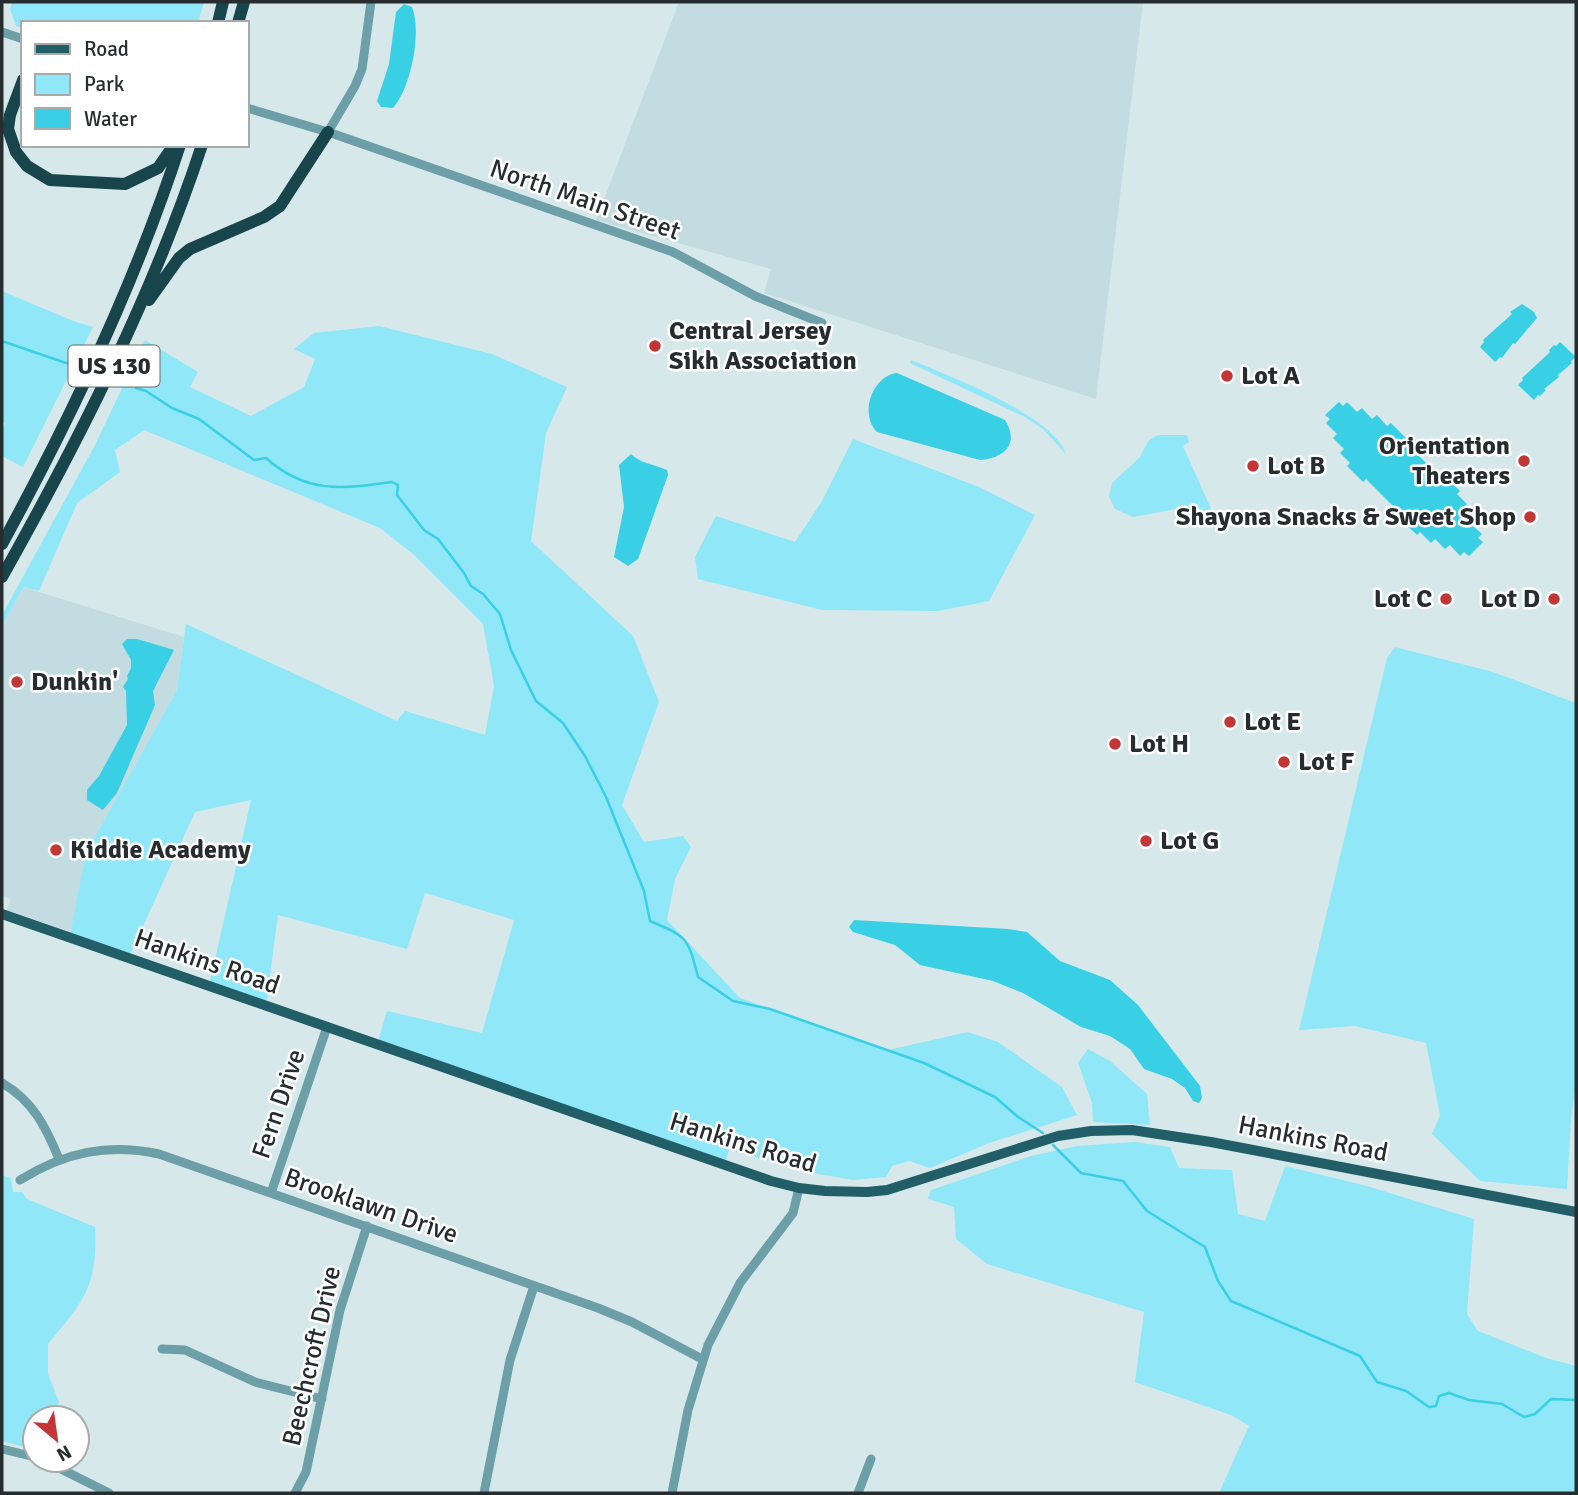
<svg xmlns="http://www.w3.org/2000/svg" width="1578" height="1495" font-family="Signika,sans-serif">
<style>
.built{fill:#c2dce1}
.green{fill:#8fe7f7}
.water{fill:#39cfe5}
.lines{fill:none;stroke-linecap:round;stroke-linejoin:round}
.stream{stroke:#39cfe5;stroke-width:2.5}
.minor{stroke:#6c9fa8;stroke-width:9}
.major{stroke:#215e68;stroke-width:10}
.highway{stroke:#18454c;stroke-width:12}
.poi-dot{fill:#c43536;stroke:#fff;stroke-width:2.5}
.labels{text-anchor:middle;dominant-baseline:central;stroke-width:5;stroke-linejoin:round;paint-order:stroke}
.shield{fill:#fff;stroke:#686c6d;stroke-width:2}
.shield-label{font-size:24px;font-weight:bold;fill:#272d2e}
.street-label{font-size:26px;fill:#272d2e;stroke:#fff}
.poi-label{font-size:26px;font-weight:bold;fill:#272d2e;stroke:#fff;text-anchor:start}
</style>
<rect width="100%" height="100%" fill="#d7e8eb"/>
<path class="built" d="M679,2H1143L1096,399L764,293L771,269L596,220Z
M23,587L184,637L177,690L86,853L72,932L7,910L11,899L2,896V626Z"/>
<path class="green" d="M12,2H204L198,23H23V28L16,26L10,9Z
M2,291L73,321L93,327L23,467L2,456V430L5,423L2,421Z
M379,326L492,354L567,387L546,433L531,541L633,636L659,702L622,805L644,842L683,836L691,847L675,879L667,920L740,998L888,1050L968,1032L998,1042L1062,1087L1077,1115L989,1143L930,1168L909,1161L892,1166L886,1177L853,1180L813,1173L729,1150L725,1164L377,1045L387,1011L482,1033L514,920L425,893L407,949L278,915L266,1006L209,986L251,800L195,812L129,957L70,936L86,853L177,690L186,624L397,721L405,711L485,735L494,686L483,624L413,554L380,528L144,430L115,450L120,472L77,503L39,591L23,587L2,626V615L94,447L145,340L198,372L190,387L251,416L304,387L315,359L294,349L314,333Z
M911,360C949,376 1053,415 1066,454L1043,429L1025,417L910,363Z
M1158,435H1187L1189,442L1183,446L1212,511L1177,509L1133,517L1115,509L1109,497L1112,483L1139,458L1149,440Z
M853,439L979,487L1035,515L989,601L938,611L822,610L698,579L695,557L716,516L795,542L822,501Z
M1395,647L1493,672L1576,703V1082L1571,1119L1567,1189L1480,1181L1432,1134L1440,1115L1426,1043L1355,1026L1299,1030L1387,658Z
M1088,1049L1110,1061L1147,1094L1150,1125L1093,1122L1092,1103L1078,1063Z
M1135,1142L1170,1147L1179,1168L1232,1170L1238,1214L1265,1221L1285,1166L1367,1186L1474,1219L1467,1314L1478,1331L1546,1358L1576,1366V1493H1219L1249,1426L1231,1415L1135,1382L1144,1312L987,1264L956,1239L954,1207L928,1199L931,1190L1031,1156L1077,1146Z
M2,1175L11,1178L13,1192H22L27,1199L95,1227C98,1285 84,1301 48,1344V1374L59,1402L52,1418H35V1450L2,1441Z"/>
<path class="water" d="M404,4L412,7C422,32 411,88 393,108L381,107L377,101L389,64L396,12Z
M1522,304L1534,312L1537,318L1515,344L1513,343L1502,358L1500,357L1495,362L1480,347L1484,342L1483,340L1512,314L1510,312Z
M1560,342L1576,357L1571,361L1572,363L1558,375L1559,377L1544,389L1546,390L1540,396L1538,395L1534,400L1518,385L1523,380L1522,378L1550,352L1549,350L1554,345L1556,346Z
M897,373L1005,420C1020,444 1004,458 980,460L877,432C859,414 872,376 897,373Z
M1339,402L1343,406L1347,402L1357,412L1362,408L1372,419L1377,415L1387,426L1391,423L1406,438L1404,441L1441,478L1444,475L1460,491L1457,494L1467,504L1464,508L1475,519L1471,524L1482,534L1478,538L1483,542L1469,556L1464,552L1460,556L1450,545L1445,549L1435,539L1431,543L1420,532L1417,535L1400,519L1403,516L1366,479L1363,482L1347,466L1350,463L1340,453L1344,449L1333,438L1337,434L1326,423L1330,419L1325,415Z
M631,454C639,463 656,465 667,470L668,475L638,559L628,566L614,557L624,507L619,465Z
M127,639H137L174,650L153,691L155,705L117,793L103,810L87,800V790L99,776L127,725L126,691L123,687L128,679L127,676L131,668V660L122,644Z
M854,920L1008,929L1027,932L1060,961L1110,980L1138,1005L1200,1086L1202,1098L1199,1103L1193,1101L1185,1088L1172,1079L1144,1069L1130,1049L1110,1036L1081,1027L1023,993L993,981L920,965L895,945L853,932L849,927Z"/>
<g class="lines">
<path class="stream" d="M2,341L66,363H77
M136,388L146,391L172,408L199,419L254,460L266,458C306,494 342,489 392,482L398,485L397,495L424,530L438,539L464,573L471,586L483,594L500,614L511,650L536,701L563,723L585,756L606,797L644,891L650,921C688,937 688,938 698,977L733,1001L770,1009L924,1063L995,1097L1018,1117L1043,1133
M1053,1145L1081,1173L1123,1181L1147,1211L1205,1247L1218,1281L1231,1301L1360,1356L1377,1382L1406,1391L1429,1407L1436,1406L1439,1396L1449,1393L1469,1400L1502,1404L1524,1417L1535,1414L1551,1399L1576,1400"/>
<path class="minor" d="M2,32L23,39
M247,108L328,132L673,252L755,296L822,323
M328,132L355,86L362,69L371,2
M2,1083C33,1101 46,1127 59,1159
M20,1180C65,1152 108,1143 159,1154L598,1308L632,1322L702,1359
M271,1193L327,1027
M162,1349L185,1350L255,1382L322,1399
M2,1449L35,1457
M43,1460L109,1493
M295,1493L306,1472L340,1310L367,1226
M484,1493L510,1360L534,1286
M672,1493L688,1410L708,1345L740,1283L793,1213L799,1188
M858,1493L871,1459"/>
<path class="major" d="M2,914L771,1181L799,1188L825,1191L867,1192L887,1190L1058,1136L1091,1131L1132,1130L1211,1142L1576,1212"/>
<path class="highway" d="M218,23L223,2
M238,23L244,2
M23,80L10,115L8,129L16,152L27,166L50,180L125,184L158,168L174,145
M149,300L179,258L190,249L264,217L280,206L328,132
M2,544C72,416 135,284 180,145
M2,577C80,438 152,297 202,145"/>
</g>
<g class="poi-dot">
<circle cx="655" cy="346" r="7"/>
<circle cx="1227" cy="376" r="7"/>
<circle cx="1524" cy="461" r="7"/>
<circle cx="1253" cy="466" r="7"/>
<circle cx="1530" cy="517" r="7"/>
<circle cx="1446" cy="599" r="7"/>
<circle cx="1554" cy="599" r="7"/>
<circle cx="17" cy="682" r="7"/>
<circle cx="1230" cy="722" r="7"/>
<circle cx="1115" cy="744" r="7"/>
<circle cx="1284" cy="762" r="7"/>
<circle cx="1146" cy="841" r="7"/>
<circle cx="56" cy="850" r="7"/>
</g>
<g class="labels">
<rect class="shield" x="68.5" y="345.5" width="91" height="41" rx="5"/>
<g class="shield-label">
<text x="114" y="366">US 130</text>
</g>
<g class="street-label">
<text transform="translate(585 200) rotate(19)">North Main Street</text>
<text transform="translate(207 962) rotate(19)">Hankins Road</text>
<text transform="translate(279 1104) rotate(-71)">Fern Drive</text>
<text transform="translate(1313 1139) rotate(11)">Hankins Road</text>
<text transform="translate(743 1143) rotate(17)">Hankins Road</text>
<text transform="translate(371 1206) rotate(19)">Brooklawn Drive</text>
<text transform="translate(312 1356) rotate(-77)">Beechcroft Drive</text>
</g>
<g class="poi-label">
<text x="669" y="331">Central Jersey<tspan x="669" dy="30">Sikh Association</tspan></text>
<text x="1241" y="376">Lot A</text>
<text x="1510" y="446" text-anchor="end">Orientation<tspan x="1510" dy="30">Theaters</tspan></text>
<text x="1267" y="466">Lot B</text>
<text x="1516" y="517" text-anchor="end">Shayona Snacks &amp; Sweet Shop</text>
<text x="1432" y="599" text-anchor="end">Lot C</text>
<text x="1540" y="599" text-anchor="end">Lot D</text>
<text x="31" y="682">Dunkin'</text>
<text x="1244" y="722">Lot E</text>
<text x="1129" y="744">Lot H</text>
<text x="1298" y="762">Lot F</text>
<text x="1160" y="841">Lot G</text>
<text x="70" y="850">Kiddie Academy</text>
</g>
</g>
<rect width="1578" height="1495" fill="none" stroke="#272d2e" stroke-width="7"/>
<rect x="21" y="21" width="228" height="126" fill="#ffffff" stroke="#a9abab" stroke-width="2"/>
<rect x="35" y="44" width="35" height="10" fill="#215e68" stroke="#a9abab" stroke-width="2"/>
<text x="84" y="56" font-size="21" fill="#272d2e">Road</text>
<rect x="35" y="74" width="35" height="21" fill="#8fe7f7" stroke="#a9abab" stroke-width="2"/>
<text x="84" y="91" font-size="21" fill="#272d2e">Park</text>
<rect x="35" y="108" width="35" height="21" fill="#39cfe5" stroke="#a9abab" stroke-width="2"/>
<text x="84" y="126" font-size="21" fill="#272d2e">Water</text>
<g transform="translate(56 1439) rotate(151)"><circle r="33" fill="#ffffff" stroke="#a9abab" stroke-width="2"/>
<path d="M0-5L12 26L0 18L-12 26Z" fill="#c43536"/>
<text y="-10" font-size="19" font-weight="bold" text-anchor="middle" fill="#272d2e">N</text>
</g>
</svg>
